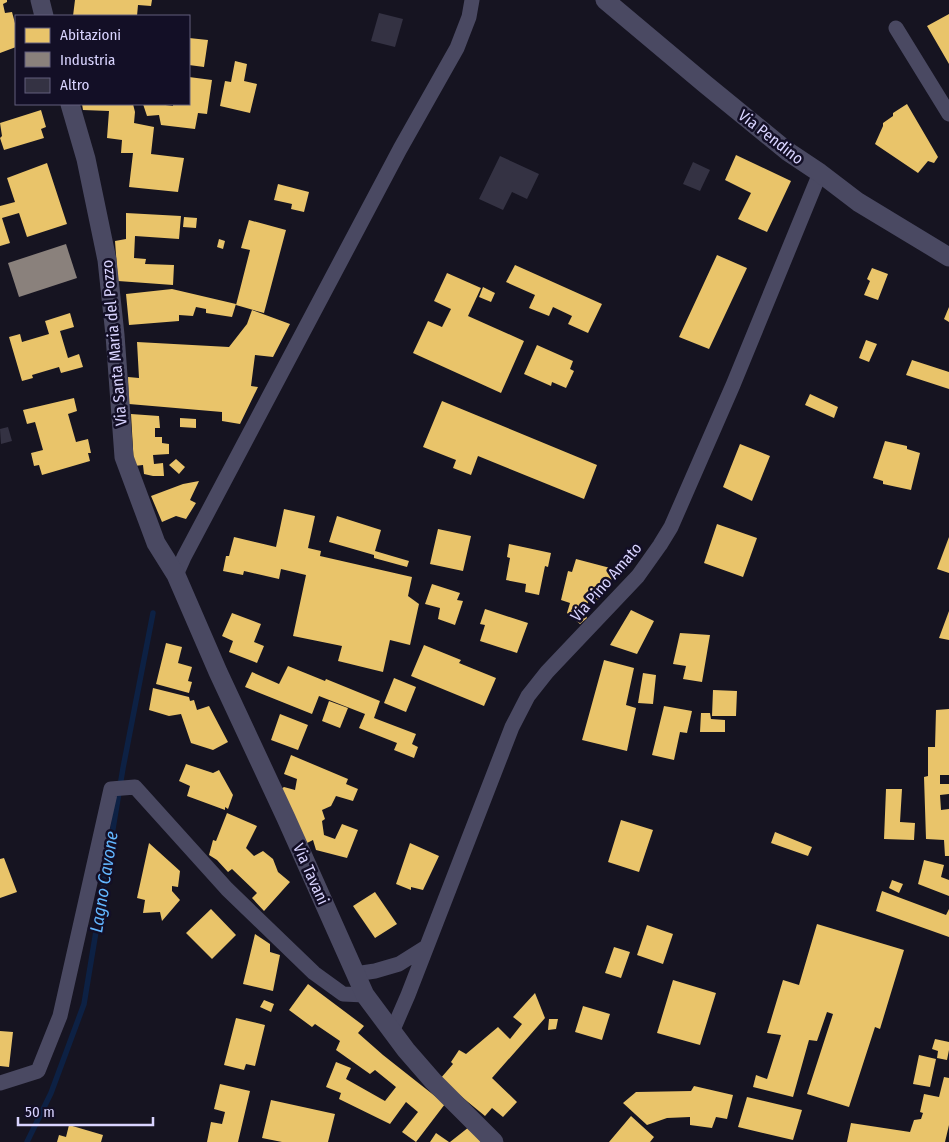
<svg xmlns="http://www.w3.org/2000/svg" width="949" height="1142" font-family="'Fira Sans Condensed',sans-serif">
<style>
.homes{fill:#e9c46a}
.industry{fill:#8a817c}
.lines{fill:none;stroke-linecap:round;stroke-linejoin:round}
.stream{stroke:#0d2144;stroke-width:5.5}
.building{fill:#343243}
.minor{stroke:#4a4962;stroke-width:15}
.tertiary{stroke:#4a4962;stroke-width:19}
.labels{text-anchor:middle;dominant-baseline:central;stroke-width:5;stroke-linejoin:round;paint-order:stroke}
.street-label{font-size:16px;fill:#d9d4ff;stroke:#130f26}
.water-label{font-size:18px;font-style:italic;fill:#62b6ff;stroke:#130f26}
</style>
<rect width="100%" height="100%" fill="#161421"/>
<path class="homes" d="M0,0H7V2L3,4L5,13L12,12L16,27V47L0,53Z
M75,0H152L151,6L138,5L137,16H73Z
M949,14V64L927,26Z
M189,38L208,40L204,67L189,65Z
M235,61L247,64L244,81L257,84L250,113L220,106L225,81L231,82Z
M189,77L212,80L207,114L198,113L195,129L161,125L159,115L147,116L143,104H158L173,106V104H189Z
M82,104H133L135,112L134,123L154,127L151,154L184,158L178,192L129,187L133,153H121L122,140L107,138L109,111L83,110Z
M907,104L938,157L934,163L928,161L918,173L875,144L883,126V123L893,116V113Z
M41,110L46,127L41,129L44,138L4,150L0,138L2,136L0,123Z
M736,155L791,181L767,232L738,219L751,193L725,180Z
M47,163L67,224L27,237L19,213L2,218L10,243L0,246V206L15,202L7,178Z
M278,184L309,192L304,212L291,209L292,204L274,200Z
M126,213L181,216L179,239L135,236L134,258L146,259L145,264L174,265L173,285L118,281L115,241L126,239Z
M184,217L197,218L196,228L183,227Z
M249,220L286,230L264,313L236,305L250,250L241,248Z
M219,239L225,241L223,249L217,247Z
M717,255L747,268L709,349L679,337Z
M515,265L602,304L588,333L568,324L572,316L553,307L549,316L529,308L535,295L506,282Z
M872,268L888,274L878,300L864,295L870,281L867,279Z
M447,273L481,288L468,316L524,341L501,393L413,353L428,321L442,327L451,309L434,301Z
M483,287L495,293L491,302L479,297Z
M172,289L236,304L232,317L206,313V309L196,307L193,316L179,315V321L129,325L126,294Z
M949,307V322L944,319Z
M252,310L290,324L273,357L255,355L251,386L258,387L240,424L222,421V412L129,404L128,377L139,378L137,342L229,347L247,324Z
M70,313L74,327L60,331L68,358L79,354L83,367L61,373L59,367L32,375L33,378L22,381L9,337L20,334L22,342L49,334L45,321Z
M866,340L877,344L869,362L859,358Z
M537,345L573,361L570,369L574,371L566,388L552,382L551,386L524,374Z
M912,360L949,372V389L906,375Z
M810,394L838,407L834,418L805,405Z
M74,398L77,411L68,414L76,442L88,439L91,453H88L90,461L42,475L39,465L34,466L31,453L43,450L35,422L27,424L23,410Z
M442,401L597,465L584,499L478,456L471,475L453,468L456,460L423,447Z
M131,414L159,416L160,428H155V437H162V443L169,444V454L153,455L154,464L163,463L164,476H153L144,474L143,465L134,466Z
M180,418L196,419V428L180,427Z
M885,441L907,446V449L920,453L911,490L883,484V481L873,478Z
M740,444L770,456L752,501L723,487Z
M176,459L185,467L179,474L169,465Z
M199,481L190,500L196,503L186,519L176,516L162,522L151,496L183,484Z
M284,509L315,516L308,548L321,551L320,556L412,577L408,596L419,604L410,645L390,640L383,672L338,661L342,646L293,636L306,575L281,569L279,579L244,571L243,575L223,571L226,556H229L234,537L276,547Z
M337,516L381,530L375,551L409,561L407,567L374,558V555L329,542Z
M717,524L757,538L743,577L704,563Z
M438,529L471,536L463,571L430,564Z
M949,537V573L937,569Z
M509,544L551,553L548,567L545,566L539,595L525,592L526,584L506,580L510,558L507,557Z
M576,559L614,569L609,589L603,588L600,600L589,597L587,607L580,605L587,618L580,624L567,613L570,603L561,600L568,571L572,572Z
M432,584L460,593L457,600L463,601L455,625L438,619L440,608L425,604Z
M485,609L528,623L517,653L480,641L485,625L480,624Z
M631,610L654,621L637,654L610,645Z
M949,611V640L939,638Z
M232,613L261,624L254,642L264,646L257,663L229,652L233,641L222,636Z
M680,633L710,635L702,682L683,679L686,666L673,664Z
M166,643L182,647L178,663L192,667L188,681L192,682L189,693L156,684Z
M424,645L461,660L459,663L496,678L484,706L411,676Z
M604,660L634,668L626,705L636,708L627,751L582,740Z
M288,666L325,681L326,679L380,701L374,718L416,734L412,744L418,747L414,758L394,750L397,743L359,728L365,714L319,696L312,714L245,687L252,672L279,684Z
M643,673L656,675L653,704L638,703Z
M394,678L416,687L406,712L384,703Z
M153,688L189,697L190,701L194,700L197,710L209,706L228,742L213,750L191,743L181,714L169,716L149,710Z
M713,690L737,691L736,716H712Z
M329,701L348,708L340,728L322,721Z
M664,706L692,711L687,733L680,732L674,760L652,755Z
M949,709V775H940V784H949V794L940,795L941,810L949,809V856H945L944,840L926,839L924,777L928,776V747H935L936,710Z
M701,713H710L711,719L725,720V732H700Z
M280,714L308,725L298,750L271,740Z
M291,755L348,779L346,784L358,789L353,801L336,796L331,806L322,810L325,819L322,821L324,835L335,839L342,824L358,830L347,858L316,850L313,840L307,843L281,789L284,787L295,790L297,779L284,774Z
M186,764L213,773L219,770L233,795L228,809L225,807V810L187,796L190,786L179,781Z
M886,789H902L900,822L915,823L914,840L884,839Z
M227,813L257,826L246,848L254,856L263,851L273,859L278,872L290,882L264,911L252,898L257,893L232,869L228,872L217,860L209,855L213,840L216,841Z
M621,820L653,830L639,872L608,862Z
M775,832L812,847L808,856L771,843Z
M149,843L180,871L178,887L172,886V891L180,900L162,921L160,912L143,913L145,900L137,898Z
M410,843L439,856L423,890L411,887V890L396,884Z
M4,858L17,892L0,898V859Z
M924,860L944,865L941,877L949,880V896L918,884Z
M892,880L903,884L899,893L889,888Z
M882,891L946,915L949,909V937L876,911Z
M375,892L397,924L375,938L353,906Z
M211,909L236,935L212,959L186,933Z
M817,924L904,950L880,1029L875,1027L849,1107L807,1094L833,1014L827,1012L817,1041L809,1040L793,1097L753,1087L756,1075L767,1079L781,1035L767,1033L783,980L799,985Z
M647,925L673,934L663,964L637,955Z
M255,934L270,944V952L280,955L273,991L243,984Z
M614,947L630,952L621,978L605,973Z
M673,980L716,993L700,1045L657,1033Z
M308,984L364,1026L358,1033L383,1055L445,1104L416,1142L402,1132L418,1112L406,1102L390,1124L339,1099L341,1093L326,1087L336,1062L351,1068L346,1079L385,1101L396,1087L375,1070L370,1074L336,1050L340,1041L315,1024L312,1027L289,1010Z
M535,993L545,1018L492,1078L517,1102L503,1117L492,1108L485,1116L440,1079L453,1064L451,1062L459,1050L466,1054L498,1027L510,1039L522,1024L513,1017Z
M264,1000L274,1004L271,1012L260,1007Z
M583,1006L610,1014L602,1040L575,1032Z
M236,1018L265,1025L255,1066L246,1064L244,1070L224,1065Z
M549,1019H558L556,1029L548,1030Z
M0,1031L13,1032L9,1067L0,1066Z
M935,1039L949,1042V1050L947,1060L937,1058L938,1051L932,1049Z
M919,1055L936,1059L930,1087L913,1084Z
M944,1077L949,1078V1125L945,1142H847L851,1123L910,1132L914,1120L921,1119L923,1113L920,1112L924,1094L939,1097Z
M220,1084L250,1091L238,1142H207L211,1122L222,1124L225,1112L214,1109Z
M694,1086L733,1095L727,1119L716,1117L712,1128L690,1125V1117L667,1118L647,1125L623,1103L636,1092L691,1091Z
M747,1097L802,1110L793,1140L738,1127Z
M271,1100L335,1114L328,1142H282L262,1138Z
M631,1116L654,1137L650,1142H609Z
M69,1125L103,1135L101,1142H57L59,1135L66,1137Z
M469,1127L481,1142H450Z
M436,1133L449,1142H430Z"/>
<path class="industry" d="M66,244L77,278L19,297L8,263Z"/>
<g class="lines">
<path class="stream" d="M27,1142L51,1093L84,1004L123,768L153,613"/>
</g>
<path class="building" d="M379,13L403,19L395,47L371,41Z
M500,156L539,174L527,199L512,192L503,210L479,199Z
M693,162L710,170L700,191L683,184Z
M8,427L12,441L1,444L0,429Z"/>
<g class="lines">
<path class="minor" d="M896,28L949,114
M176,575L184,557L400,149L457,48L469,17L472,0
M355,974L375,971L399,964L426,947
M392,1032L408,995L512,727L528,696L547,672L638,576L660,545L671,527L733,385L820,173
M0,1083L38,1071L60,1016L111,789L135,787L227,889L314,973L343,994L365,995"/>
<path class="tertiary" d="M40,0L44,16
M605,0L705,84L787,151L820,173L858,202L949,257
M70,104L86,159L107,260L115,335L124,457L156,543L176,575L218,672L286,818L365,995L406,1050L433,1081L494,1142"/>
</g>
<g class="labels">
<g class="street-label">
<text transform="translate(771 137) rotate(38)">Via Pendino</text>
<text transform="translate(114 343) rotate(-95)">Via Santa Maria del Pozzo</text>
<text transform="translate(606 582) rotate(-49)">Via Pino Amato</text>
<text transform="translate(311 874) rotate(66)">Via Tavani</text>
</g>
<g class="water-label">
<text transform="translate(104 882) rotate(-81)">Lagno Cavone</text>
</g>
</g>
<rect x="15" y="15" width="175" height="90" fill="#130f26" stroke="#625e7d"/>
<rect x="25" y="28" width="25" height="15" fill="#e9c46a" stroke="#625e7d"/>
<text x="60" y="40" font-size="15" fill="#d9d4ff">Abitazioni</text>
<rect x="25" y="52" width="25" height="15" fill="#8a817c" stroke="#625e7d"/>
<text x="60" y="65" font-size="15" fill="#d9d4ff">Industria</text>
<rect x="25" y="78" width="25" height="15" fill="#343243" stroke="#625e7d"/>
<text x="60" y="90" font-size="15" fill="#d9d4ff">Altro</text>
<path d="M18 1117v8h135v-8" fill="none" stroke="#d9d4ff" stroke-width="2.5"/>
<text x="25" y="1117" font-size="15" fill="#d9d4ff" stroke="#130f26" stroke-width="4" paint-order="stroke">50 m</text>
</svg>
